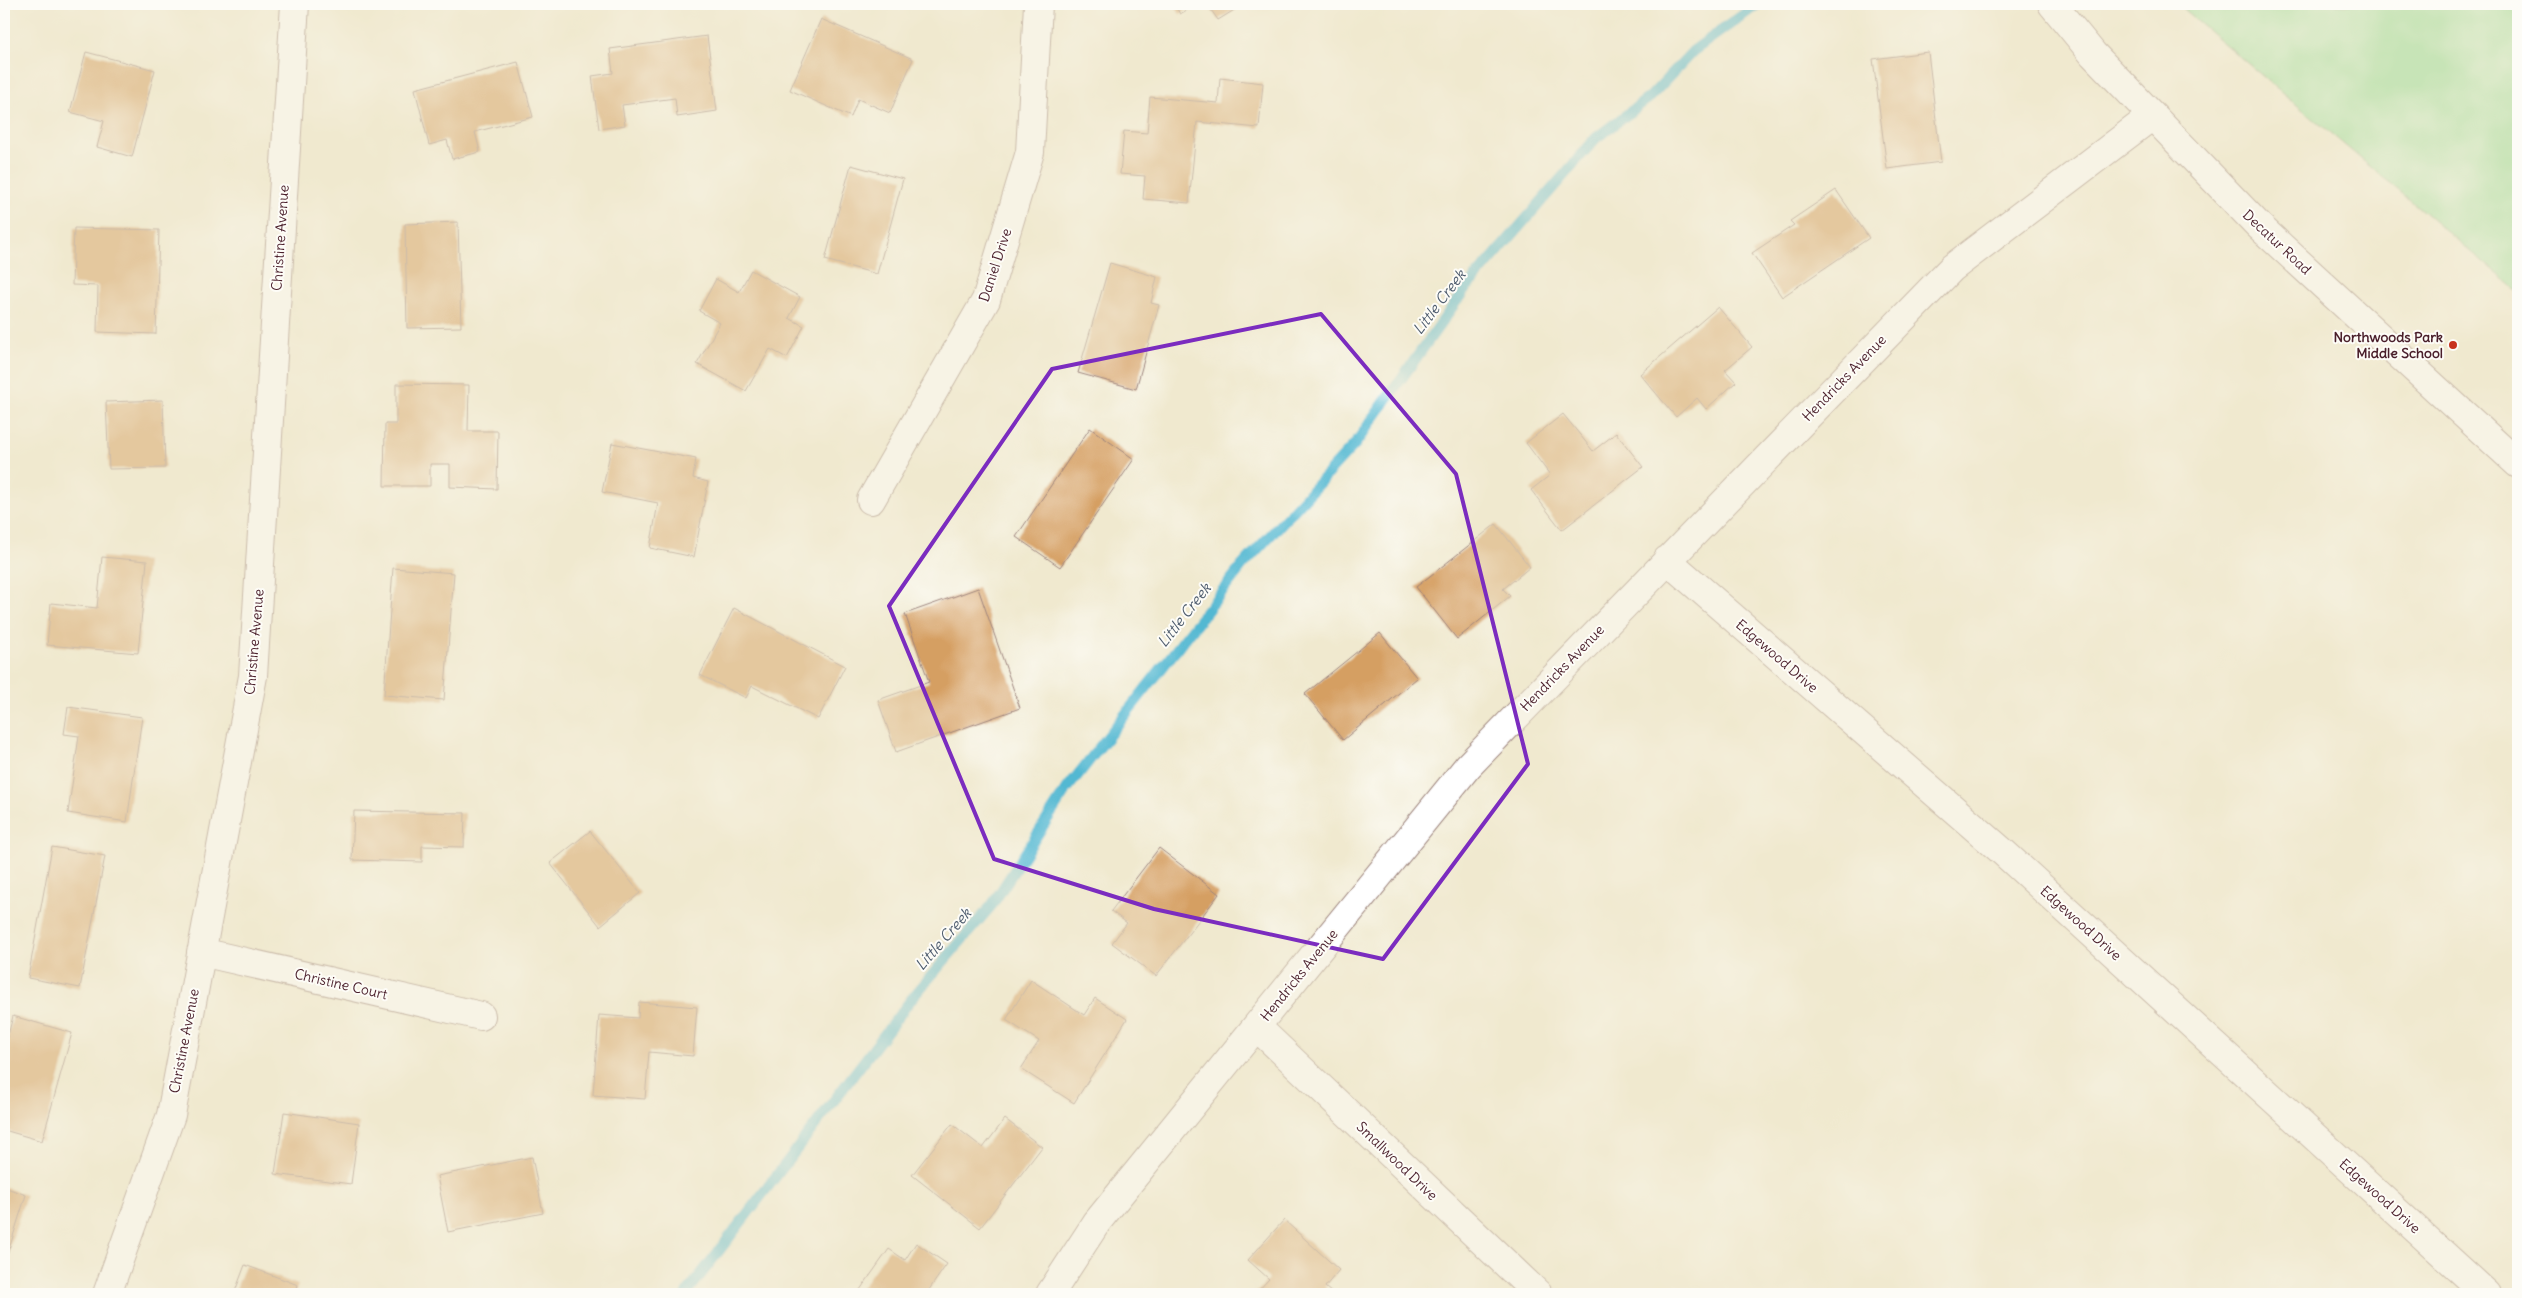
<svg xmlns="http://www.w3.org/2000/svg" width="2522" height="1298" font-family="Delius,sans-serif">
<style>
.green{fill:#96de99;stroke:#707e62}
.lines{fill:none;stroke-linecap:round;stroke-linejoin:round}
.stream{stroke:#53b8d2;stroke-width:11}
.building{fill:#d59f62}
.minor-casing{stroke:#9d847d;stroke-width:30}
.minor{stroke:#fff;stroke-width:28}
.marked{fill:none;stroke:#7b2cbf;stroke-width:4;stroke-linejoin:round}
.poi-dot{fill:#c8321e;stroke:#fdfcf7;stroke-width:2}
.labels{text-anchor:middle;dominant-baseline:central;stroke-width:4;stroke-linejoin:round;paint-order:stroke}
.street-label{font-size:14px;fill:#4a1f2b;stroke:#fdfcf7}
.poi-label{font-size:14px;font-weight:bold;fill:#4a1f2b;stroke:#fdfcf7;text-anchor:end}
.water-label{font-size:15px;font-style:italic;fill:#4e5c6e;stroke:#fdfcf7}
</style>
<rect width="100%" height="100%" fill="#fdfcf7"/>
<filter id="ink" filterUnits="userSpaceOnUse"><feTurbulence type="fractalNoise" baseFrequency=".02" numOctaves="2"/><feDisplacementMap in="SourceGraphic" scale="10" xChannelSelector="R" yChannelSelector="G"/><feConvolveMatrix kernelMatrix="1 2 1 2 8 2 1 2 1" color-interpolation-filters="sRGB"/></filter>
<filter id="wash" filterUnits="userSpaceOnUse"><feTurbulence type="fractalNoise" baseFrequency=".0096" numOctaves="4" result="noise"/><feDisplacementMap in="SourceGraphic" scale="20" xChannelSelector="R" yChannelSelector="G"/><feGaussianBlur stdDeviation="1.12" result="paint"/><feColorMatrix in="noise" values="0 0 0 0 0 0 0 0 0 0 0 0 0 0 0 0 0 1.4 0 .05"/><feComposite in="paint" operator="in"/></filter>
<g filter="url(#wash)">
<rect width="100%" height="100%" fill="#f0e9cf"/>
<path class="green" d="M2177,4H2518V291Z"/>
<g class="lines">
<path class="stream" d="M686,1294L913,997L992,905L1066,790L1242,566L1355,444L1463,292L1596,138L1650,97L1693,51L1758,4"/>
</g>
<g id="blocks">
<path class="building" d="M1174,4H1197L1180,14Z
M1207,4H1244L1218,20Z
M821,19L913,59L890,113L858,99L851,117L790,90Z
M707,36L717,111L677,117L675,98L622,105L625,125L599,129L592,76L613,73L610,49Z
M86,52L155,70L132,157L97,147L104,121L70,112Z
M1928,52L1941,162L1887,169L1873,59Z
M518,62L533,117L475,132L480,152L452,159L447,140L429,145L415,89Z
M1220,78L1263,83L1259,128L1197,122L1189,203L1143,199L1145,176L1120,174L1124,131L1147,133L1150,97L1218,103Z
M851,165L903,179L877,274L825,260Z
M1836,190L1869,238L1782,297L1752,253L1794,225L1790,221Z
M458,222L461,327L407,328L405,224Z
M74,228L159,230L156,334L97,332L98,286L72,285Z
M1110,263L1157,277L1151,303L1159,305L1136,389L1078,373Z
M751,270L800,297L789,318L804,326L787,358L770,349L746,391L697,364L720,323L699,311L716,279L739,292Z
M1718,307L1752,347L1725,370L1736,382L1706,409L1697,398L1676,417L1640,374Z
M396,384L469,385L468,431H498L497,489L450,487V464H430V486H384L385,424H396Z
M163,400L165,468L109,469L106,402Z
M1563,414L1593,451L1616,433L1643,467L1562,530L1531,490L1550,475L1526,443Z
M1090,428L1134,459L1060,567L1016,537Z
M612,443L696,459L693,478L708,482L694,557L650,548L658,503L602,492Z
M1496,524L1530,567L1503,589L1510,596L1457,639L1416,587Z
M102,557L147,561L138,653L47,645L51,603L97,608Z
M393,568L454,573L444,700L384,695Z
M978,588L1020,708L896,752L878,700L929,682L905,614Z
M734,608L845,666L818,719L752,686L746,698L700,675Z
M1380,633L1417,678L1343,740L1305,694Z
M68,707L142,717L127,822L68,813L79,736L64,734Z
M354,811L465,813L464,847L422,846V862L352,860Z
M590,831L640,893L600,926L550,863Z
M52,847L105,856L80,988L28,978Z
M1159,848L1219,894L1156,976L1112,943L1127,923L1111,911Z
M1031,980L1084,1015L1095,998L1127,1019L1074,1103L1021,1069L1039,1041L1006,1020Z
M639,1002L697,1007L693,1056L649,1052L645,1099L593,1095L599,1015L638,1018Z
M13,1016L72,1033L42,1141L4,1130V1051Z
M284,1112L359,1123L351,1184L275,1174Z
M1005,1119L1042,1147L980,1228L912,1175L952,1124L983,1148Z
M532,1157L543,1213L448,1232L437,1176Z
M4,1187L26,1195L4,1265Z
M1284,1220L1339,1270L1325,1287L1333,1294H1255L1269,1279L1248,1260Z
M916,1243L947,1264L926,1294H857L889,1249L905,1260Z
M245,1265L298,1285L295,1294H234Z"/>
</g>
</g>
<g filter="url(#ink)">
<use href="#blocks" fill-opacity="0" stroke="#9d847d" stroke-width="1"/>
<g class="lines">
<g class="minor-casing">
<path id="minor" d="M2052,4L2093,54L2259,226L2518,464
M871,500L986,300L1030,152L1038,4
M1667,560L2003,852L2487,1294
M201,952L481,1016
M1257,1027L1538,1294
M107,1294L171,1115L253,676L295,4
M1050,1294L1097,1222L1468,766L1952,268L2152,116"/>
</g>
<use href="#minor" class="minor"/>
</g>
</g>
<path d="M0 0H2522V1298H0ZM1321,314L1456,474L1528,764L1383,959L1154,909L994,859L889,606L1052,369Z" fill="#f0e9cf" fill-opacity=".55" fill-rule="evenodd"/>
<path class="marked" d="M1321,314L1456,474L1528,764L1383,959L1154,909L994,859L889,606L1052,369Z"/>
<circle class="poi-dot" cx="2453" cy="345" r="5"/>
<g class="labels">
<g class="street-label">
<text transform="translate(280 238) rotate(-86)">Christine Avenue</text>
<text transform="translate(2277 242) rotate(43)">Decatur Road</text>
<text transform="translate(995 265) rotate(-72)">Daniel Drive</text>
<text transform="translate(1844 378) rotate(-46)">Hendricks Avenue</text>
<text transform="translate(254 642) rotate(-85)">Christine Avenue</text>
<text transform="translate(1777 656) rotate(41)">Edgewood Drive</text>
<text transform="translate(1562 668) rotate(-46)">Hendricks Avenue</text>
<text transform="translate(2081 923) rotate(42)">Edgewood Drive</text>
<text transform="translate(1299 975) rotate(-51)">Hendricks Avenue</text>
<text transform="translate(341 984) rotate(13)">Christine Court</text>
<text transform="translate(184 1041) rotate(-79)">Christine Avenue</text>
<text transform="translate(1397 1161) rotate(44)">Smallwood Drive</text>
<text transform="translate(2380 1196) rotate(42)">Edgewood Drive</text>
</g>
<g class="poi-label">
<text x="2443" y="337">Northwoods Park<tspan x="2443" dy="16">Middle School</tspan></text>
</g>
<g class="water-label">
<text transform="translate(1439 302) rotate(-53)">Little Creek</text>
<text transform="translate(1184 615) rotate(-52)">Little Creek</text>
<text transform="translate(943 939) rotate(-49)">Little Creek</text>
</g>
</g>
<rect width="2522" height="1298" fill="none" stroke="#fdfcf7" stroke-width="20"/>
</svg>
